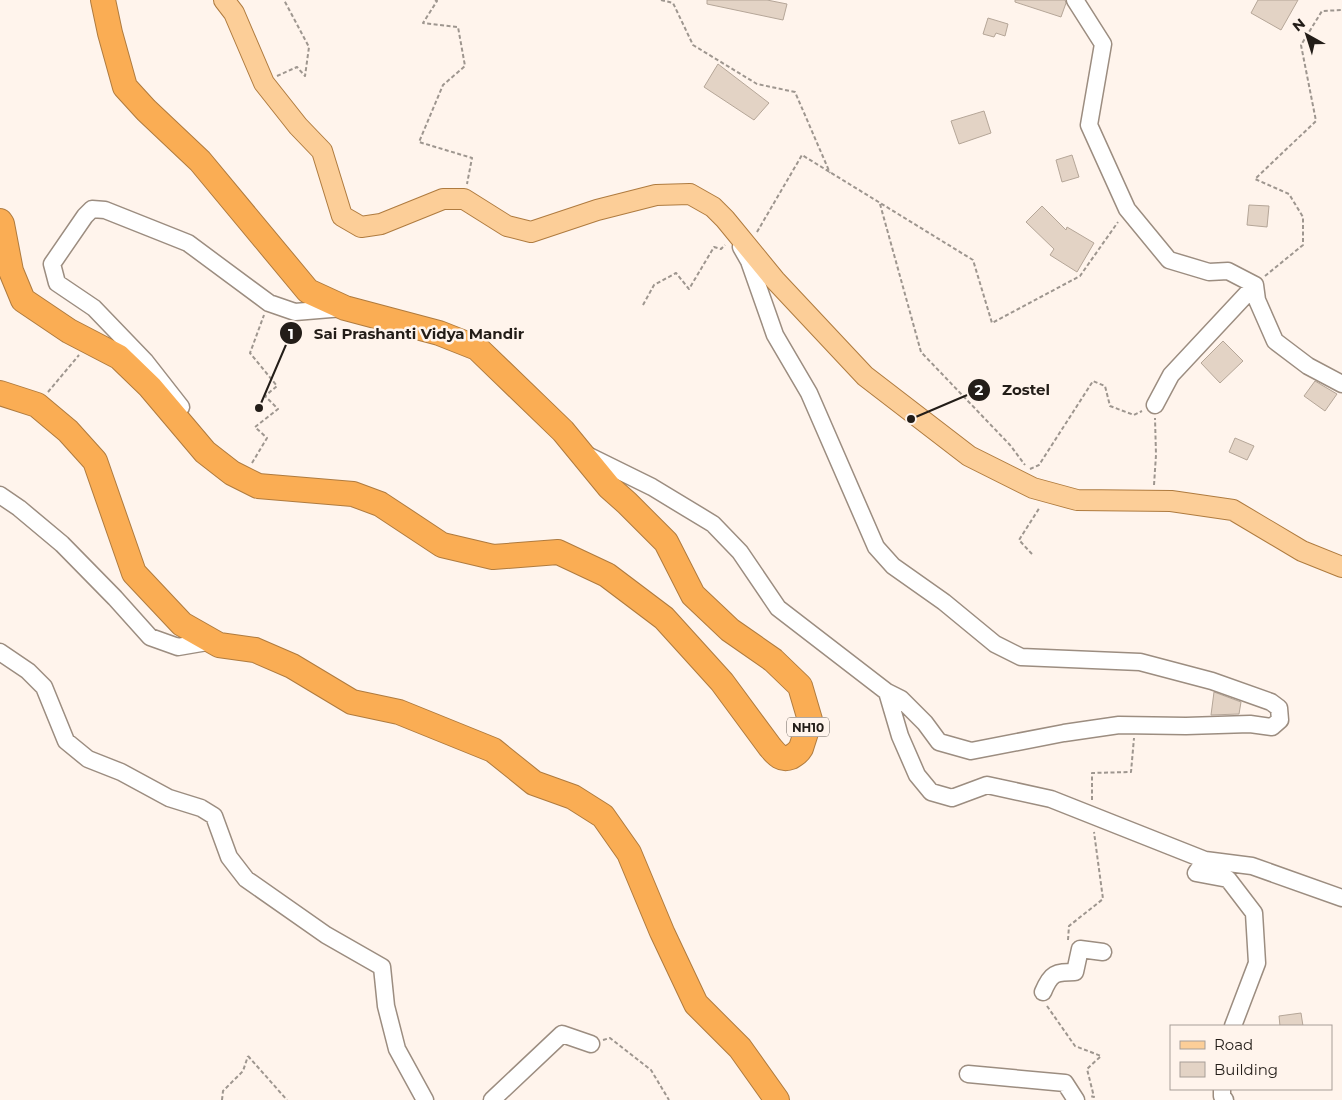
<svg xmlns="http://www.w3.org/2000/svg" width="1342" height="1100" font-family="Montserrat,sans-serif">
<style>
.building{fill:#e3d3c5;stroke:#b5a698}
.lines{fill:none;stroke-linecap:round;stroke-linejoin:round}
.minor-casing{stroke:#9c8d80;stroke-width:19}
.major-casing{stroke:#af7b3f;stroke-width:22}
.highway-casing{stroke:#af7b3f;stroke-width:26}
.path{stroke:#9e968f;stroke-width:2;stroke-dasharray:4 2.5;stroke-linecap:butt}
.minor{stroke:#fff;stroke-width:16}
.major{stroke:#fcce98;stroke-width:20}
.highway{stroke:#faad54;stroke-width:24}
.labels{text-anchor:middle;dominant-baseline:central;stroke-width:5;stroke-linejoin:round;paint-order:stroke}
.shield{fill:#fff4ec;stroke:#655e58;stroke-width:1}
.shield-label{font-size:12px;font-weight:bold;fill:#231d18}
.leader{fill:none;stroke:#231d18;stroke-width:2}
.callout-dot{fill:#231d18;stroke:#fff4ec;stroke-width:2}
.mark-label{font-size:15px;text-anchor:middle;font-weight:bold;fill:#fff}
.callout-label{font-size:15px;text-anchor:middle;font-weight:bold;fill:#231d18;stroke:#fff4ec;stroke-width:5;stroke-linejoin:round;paint-order:stroke}
</style>
<rect width="100%" height="100%" fill="#fff4ec"/>
<path class="building" d="M707,0H767L787,4L783,20L707,4Z
M1015,0H1065L1066,3L1061,17L1015,2Z
M1258,0H1298L1281,30L1251,13Z
M988,18L1008,24L1005,36L996,33L994,37L983,34Z
M718,64L769,103L754,120L704,87Z
M984,111L991,133L959,144L951,121Z
M1072,155L1079,177L1062,182L1056,160Z
M1249,205L1269,206L1267,227L1247,225Z
M1042,206L1066,230L1067,227L1094,243L1077,272L1050,255L1054,249L1026,222Z
M1223,341L1243,361L1220,383L1201,363Z
M1315,381L1337,394L1325,411L1304,396Z
M1235,438L1254,446L1247,460L1229,452Z
M1214,692L1241,702L1239,714L1211,715Z
M1301,1013L1303,1026H1280L1279,1016Z"/>
<g class="lines">
<g class="minor-casing">
<path id="minor" d="M1075,0L1103,44L1089,125L1127,209L1169,260L1209,272L1228,271L1255,285L1257,300L1275,341L1308,366L1342,384
M1155,405L1171,375L1255,285
M181,407L145,361L94,308L57,283L52,264L85,216L92,209L105,210L188,243L269,303L295,312L343,308
M587,455L652,487L713,524L740,552L778,608L887,692L901,699L925,723L939,742L971,751L1064,733L1119,725L1186,726L1250,724L1272,727L1280,720L1279,708L1271,702L1212,681L1140,662L1021,657L995,644L944,602L893,566L876,547L809,393L775,335L749,261L741,247
M0,495L19,508L62,544L115,598L150,637L178,647L213,641
M0,652L28,671L44,687L66,741L88,759L121,772L169,798L201,808L214,816L229,857L246,879L326,935L382,967L386,1006L397,1049L425,1100
M887,692L900,736L917,775L931,792L952,798L987,785L1051,799L1205,860L1252,866L1342,898
M1205,860L1196,873L1228,879L1254,913L1257,963L1233,1026
M1043,992C1051,973 1055,972 1075,972L1080,949L1103,952
M968,1074L1065,1083L1076,1100
M1222,1089V1096L1225,1100
M492,1100L562,1034L591,1044"/>
</g>
<g class="major-casing">
<path id="major" d="M224,0L234,13L264,83L298,126L322,151L342,216L361,227L381,224L443,199H464L507,226L531,232L597,210L656,195L690,194L713,207L725,219L775,280L865,376L969,456L1033,488L1077,500L1171,501L1233,510L1302,551L1342,567"/>
</g>
<g class="highway-casing">
<path id="highway" d="M0,221L2,224L11,271L23,300L69,331L119,357L150,387L205,452L232,473L258,486L353,494L380,504L442,545L493,557L558,552L607,575L664,618L722,682L770,747C776,754 781,761 791,757C796,754 798,753 801,748L810,720L800,686L773,660L730,630L693,595L666,542L627,503L609,487L563,431L477,348L439,333L345,308L308,291L200,161L146,110L125,87L110,33L103,0
M0,393L37,405L68,431L95,461L134,573L182,624L219,645L255,650L292,666L352,702L399,712L493,750L534,783L573,797L603,816L629,853L662,932L696,1004L740,1048L777,1100"/>
</g>
<path class="path" d="M435,0L437,1L423,23L458,27L465,66L443,85L419,142L472,158L467,184
M661,0L673,3L693,45L757,84L795,92L830,173
M277,76L297,67L305,76L309,47L284,0
M880,204L921,352L1010,445L1025,465
M757,232L802,155L973,260L992,323L1080,276L1118,222
M1265,276L1303,245V217L1289,194L1255,179L1316,121L1301,45L1322,11L1342,10
M643,305L654,285L676,273L689,289L714,247L721,249L725,245
M48,392L79,355
M252,463L267,438L255,427L278,409L265,396L277,386L250,353L264,315
M1030,469L1039,465L1093,381L1105,386L1110,406L1134,415L1142,411
M1154,485L1156,455L1155,418
M1032,554L1019,540L1040,507
M1092,800V773L1131,772L1134,738
M1068,940L1069,926L1103,899L1094,832
M1047,1006L1075,1046L1101,1056L1087,1069L1094,1097L1090,1096
M603,1040L610,1038L651,1070L669,1100
M248,1056L287,1100
M222,1100L223,1091L243,1071L248,1056"/>
<use href="#minor" class="minor"/>
<use href="#major" class="major"/>
<use href="#highway" class="highway"/>
</g>
<g class="labels">
<rect class="shield" x="787" y="717.5" width="42" height="19" rx="4"/>
<g class="shield-label">
<text x="808" y="727">NH10</text>
</g>
</g>
<path class="leader" d="M259 408L291 333M911 419L979 390"/>
<g class="callout-dot">
<circle cx="259" cy="408" r="5"/>
<circle cx="911" cy="419" r="5"/>
<circle cx="291" cy="333" r="12"/>
<circle cx="979" cy="390" r="12"/>
</g>
<g class="mark-label">
<text x="291" y="339">1</text>
<text x="979" y="395">2</text>
</g>
<g class="callout-label">
<text x="419" y="339">Sai Prashanti Vidya Mandir</text>
<text x="1026" y="395">Zostel</text>
</g>
<rect x="1170" y="1025" width="162" height="65" fill="#fff4ec" stroke="#a79e97"/>
<rect x="1180" y="1041" width="25" height="8" fill="#fcce98" stroke="#a79e97"/>
<text x="1214" y="1050" font-size="15" fill="#231d18">Road</text>
<rect x="1180" y="1062" width="25" height="15" fill="#e3d3c5" stroke="#a79e97"/>
<text x="1214" y="1075" font-size="15" fill="#231d18">Building</text>
<g transform="translate(1307 35) rotate(321)" stroke="#fff4ec" stroke-width="4" paint-order="stroke">
<path d="M0-4L9 19L0 12L-9 19Z" fill="#231d18"/>
<text y="-8" font-size="14" font-weight="bold" text-anchor="middle" fill="#231d18">N</text>
</g>
</svg>
